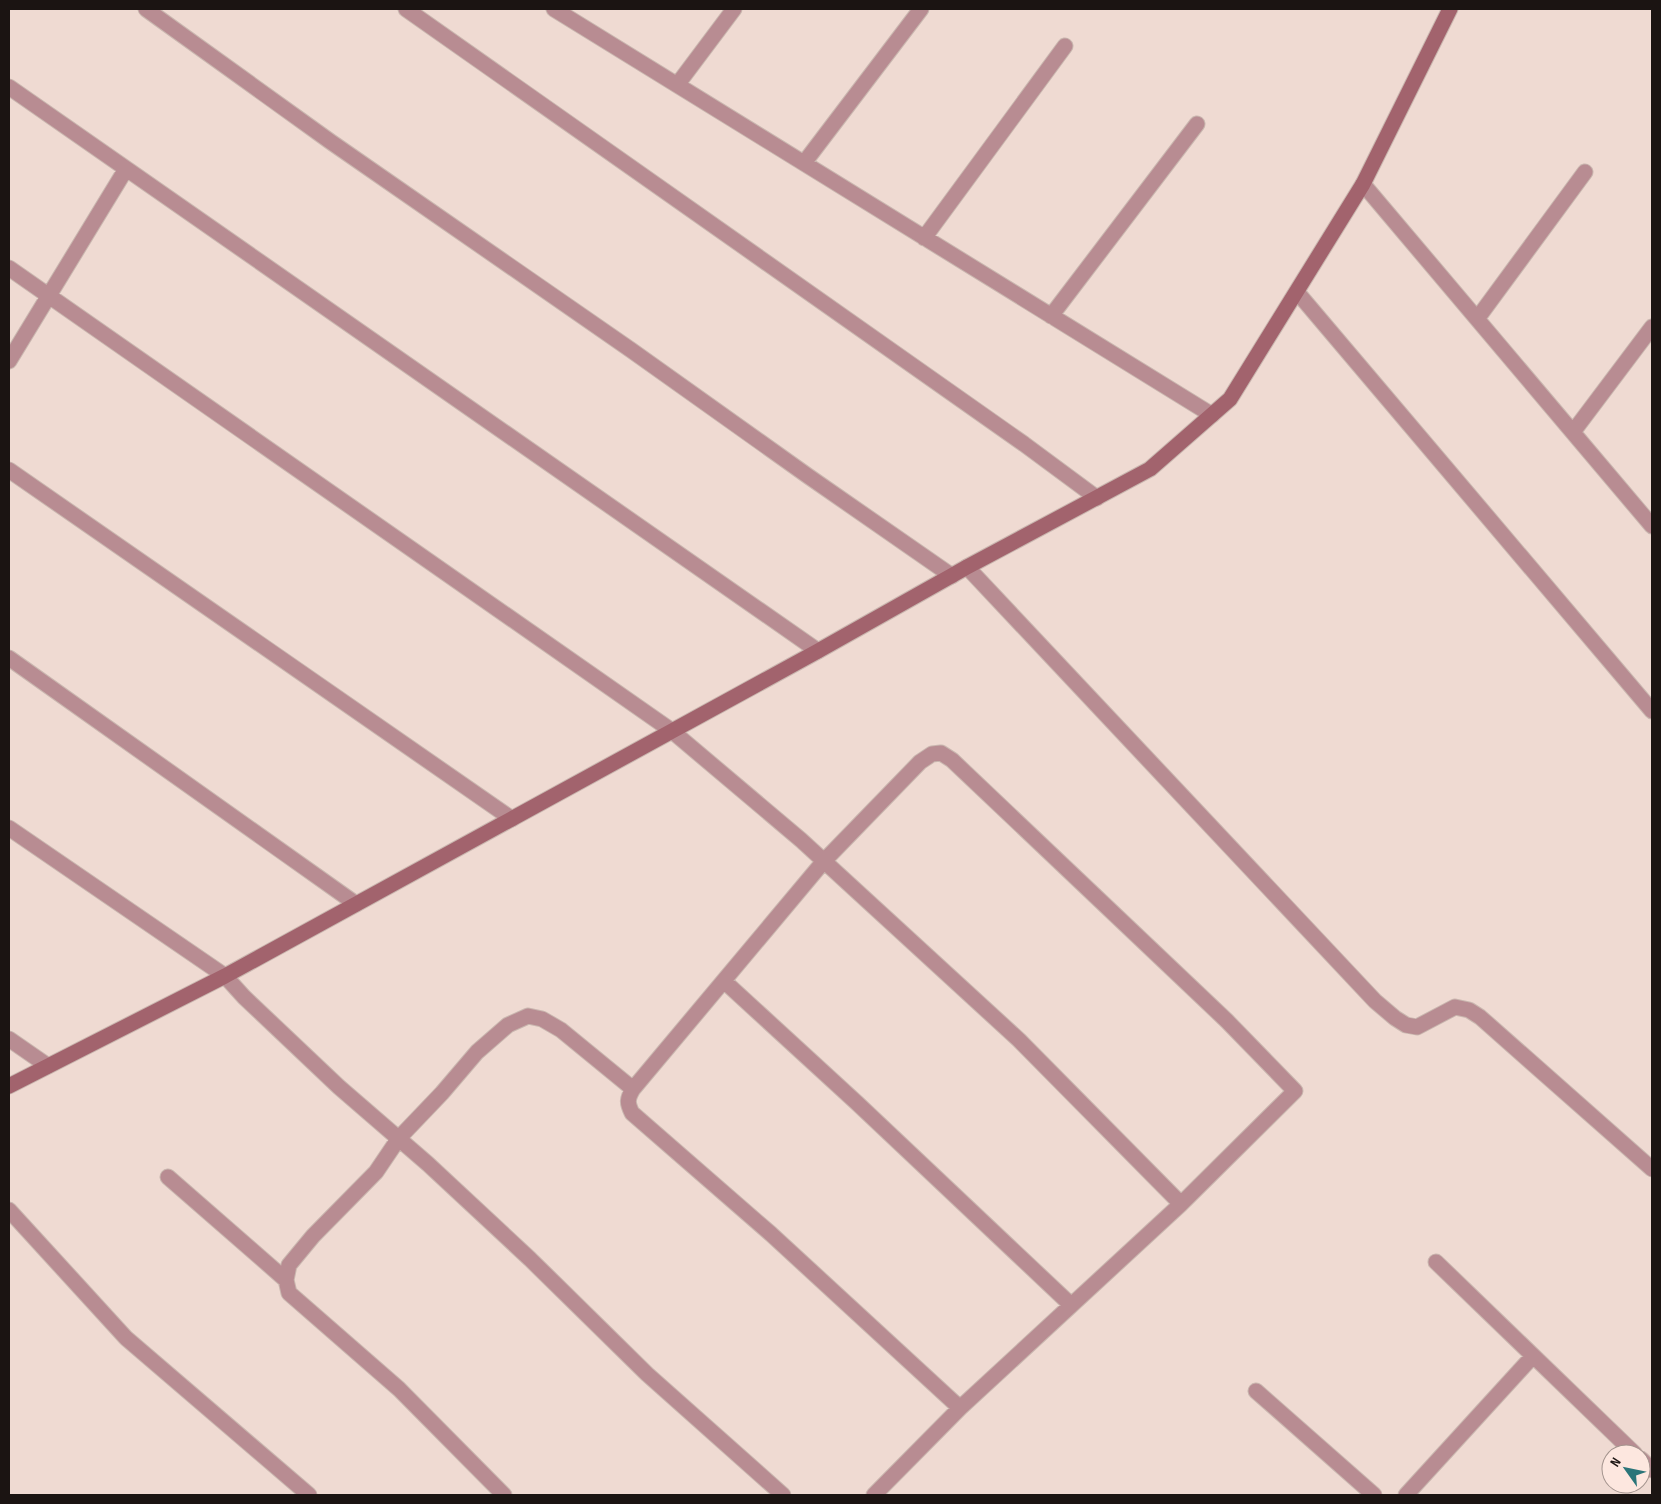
<svg xmlns="http://www.w3.org/2000/svg" width="1661" height="1504" font-family="'Sofia Sans Condensed',sans-serif">
<style>
.lines{fill:none;stroke-linecap:round;stroke-linejoin:round}
.lane-casing{stroke:#c9b6af;stroke-width:17}
.street-casing{stroke:#c9b6af;stroke-width:17}
.secondary-casing{stroke:#c9b6af;stroke-width:17}
.lane{stroke:#b88c92;stroke-width:15}
.street{stroke:#b88c92;stroke-width:15}
.secondary{stroke:#a2636d;stroke-width:15}
</style>
<rect width="100%" height="100%" fill="#efdad2"/>
<g class="lines">
<g class="lane-casing">
<path id="lane" d="M9,1210L126,1338L309,1495"/>
</g>
<g class="street-casing">
<path id="street" d="M146,9L331,142L631,350L808,476L952,576
M406,9L1024,444L1097,498
M554,9L1212,415
M677,85L734,9
M9,87L818,651
M804,163L921,9
M1363,184L1652,526
M924,238L1065,46
M9,268L672,731L801,840L1019,1040L1181,1204
M1297,292L1652,711
M1051,316L1197,124
M1477,319L1585,172
M9,361L126,169
M1573,432L1652,327
M9,470L512,819
M967,567L1375,1001L1395,1018L1406,1025L1417,1027L1455,1007L1469,1010L1480,1017L1652,1169
M9,658L356,904
M9,828L225,976L244,997L339,1087L428,1164L530,1259L647,1374L783,1495
M724,981L857,1103L1071,1305
M9,1039L48,1066
M168,1177L286,1280
M1436,1262L1635,1454
M1256,1391L1374,1495
M1641,1459L1652,1470
M504,1495L399,1389L289,1293L286,1280L289,1265L313,1236L376,1172L399,1138L442,1093L477,1052L508,1025L528,1016L542,1019L561,1030L633,1089
M874,1495L960,1408L1181,1204L1295,1091L1227,1021L952,760L941,753L932,754L920,762L824,861L633,1089C627,1099 627,1103 632,1113L771,1234L960,1408
M1406,1495L1533,1356"/>
</g>
<g class="secondary-casing">
<path id="secondary" d="M9,1086L225,976L818,651L967,567L1150,469L1230,399L1363,184L1450,9"/>
</g>
<use href="#lane" class="lane"/>
<use href="#street" class="street"/>
<use href="#secondary" class="secondary"/>
</g>
<rect width="1661" height="1504" fill="none" stroke="#1b1412" stroke-width="20"/>
<g transform="translate(1626 1469) rotate(303)"><circle r="24" fill="#fde7df" stroke="#a3938d"/>
<path d="M0-4L9 19L0 12L-9 19Z" fill="#2b7579"/>
<text y="-8" font-size="14" font-weight="bold" text-anchor="middle" fill="#1b1412">N</text>
</g>
</svg>
